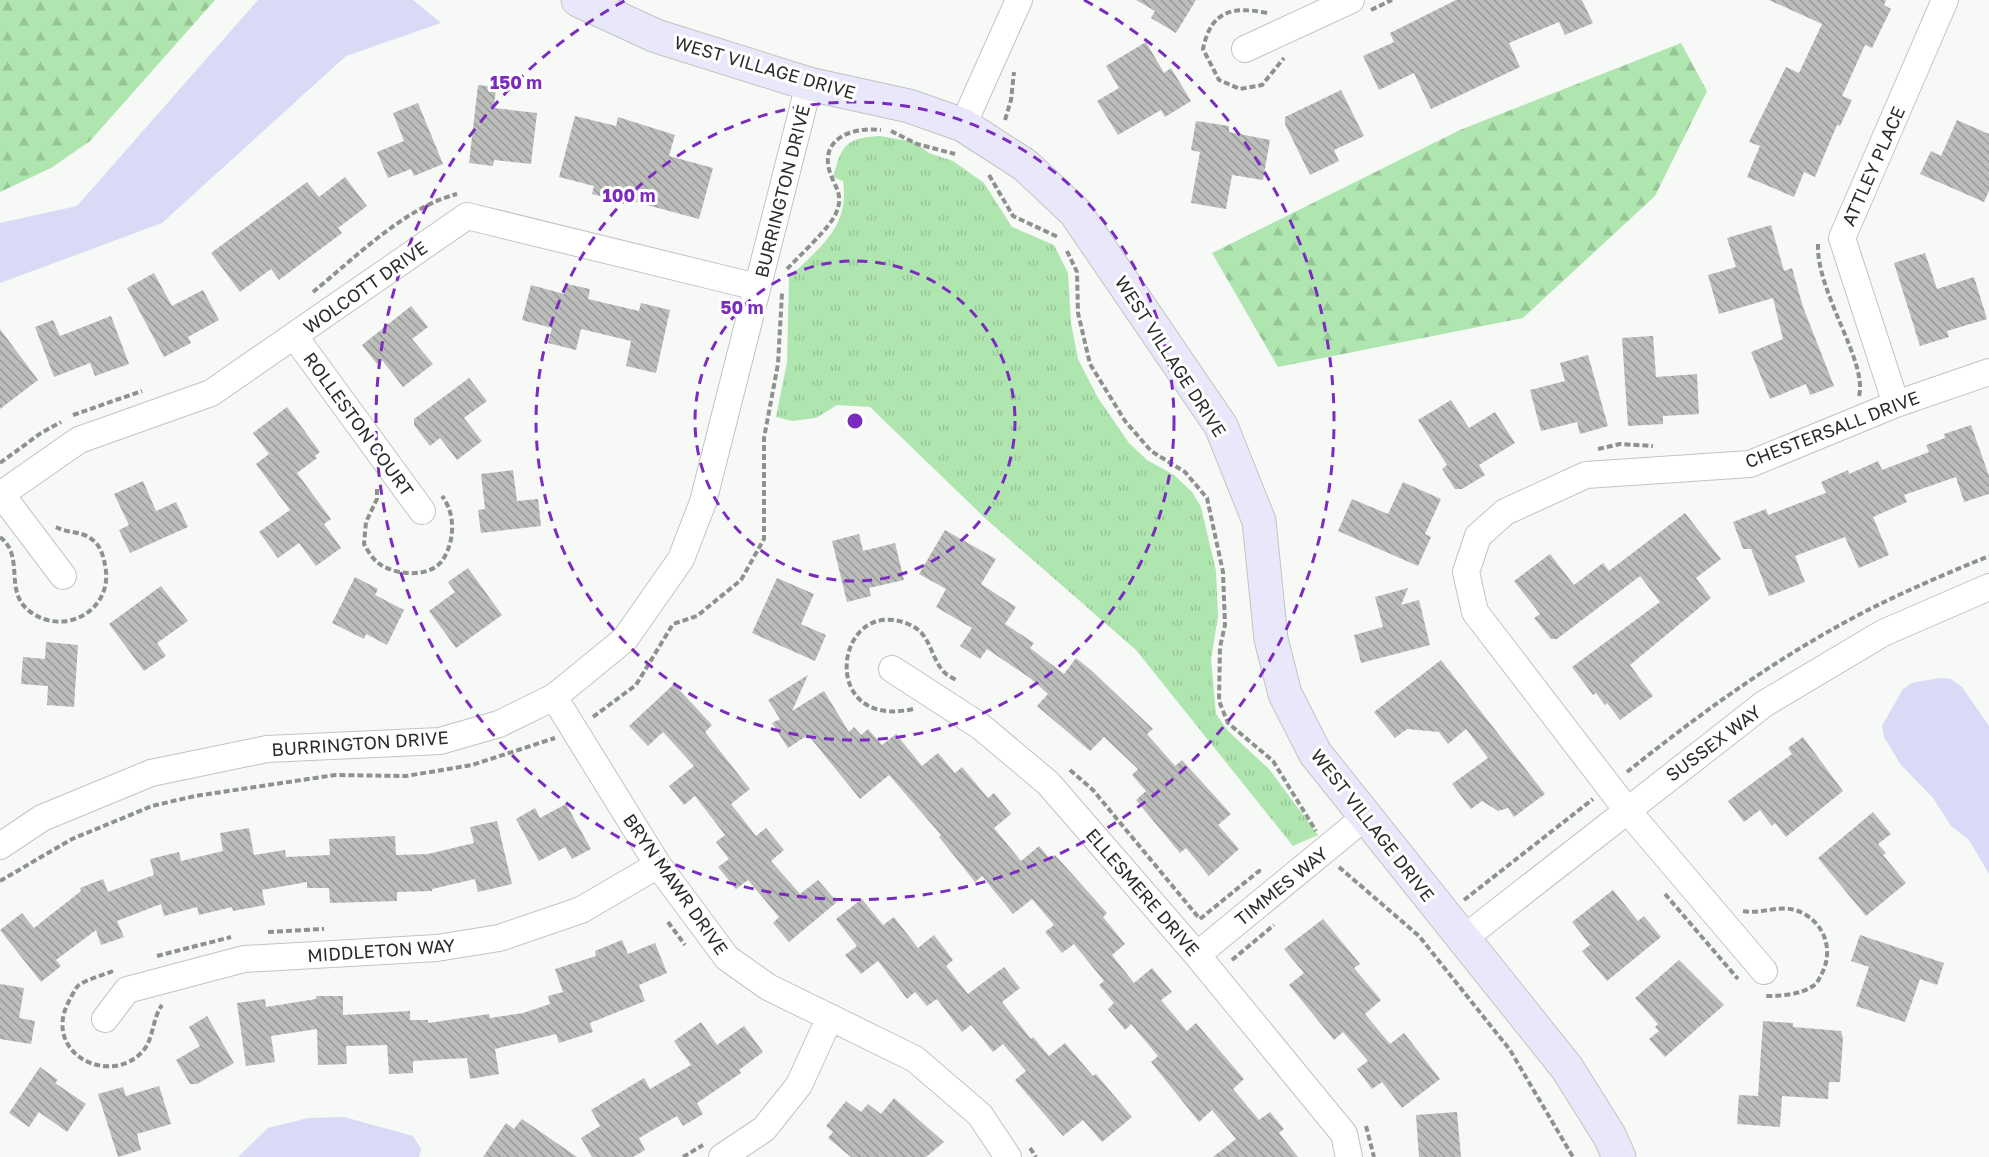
<svg xmlns="http://www.w3.org/2000/svg" width="1989" height="1157" font-family="'Golos Text',sans-serif">
<style>
.forest{fill:url(#forest-firs)}
.park{fill:url(#park-tufts)}
.water{fill:#dad9f6}
.building{fill:url(#building-back-hatch)}
.lines{fill:none;stroke-linecap:round;stroke-linejoin:round}
.street-casing{stroke:#c1c4c1;stroke-width:28}
.secondary-casing{stroke:#c1c4c1;stroke-width:35}
.path{stroke:#8e918e;stroke-width:4;stroke-dasharray:6 3;stroke-linecap:butt}
.street{stroke:#fff;stroke-width:26}
.secondary{stroke:#e9e8fa;stroke-width:33}
.ring{fill:none;stroke:#7b2cbf;stroke-width:3;stroke-dasharray:10 8}
.labels{text-anchor:middle;dominant-baseline:central;stroke-width:6;stroke-linejoin:round;paint-order:stroke}
.street-label{font-size:18px;fill:#2b2d2b;stroke:#fff}
.centre{fill:#7b2cbf;stroke:#fff;stroke-width:3}
.ring-label{font-size:18px;text-anchor:middle;font-weight:bold;fill:#7b2cbf;stroke:#fff;stroke-width:6;stroke-linejoin:round;paint-order:stroke}
</style>
<defs>
<pattern id="forest-firs" width="22" height="20" patternUnits="userSpaceOnUse" patternTransform="scale(1.5)"><rect width="22" height="20" fill="#afe5af"/><path d="M5 1l3.5 6h-7zM16 11l3.5 6h-7z" fill="#97c597"/></pattern>
<pattern id="park-tufts" width="24" height="20" patternUnits="userSpaceOnUse" patternTransform="scale(1.5)"><rect width="24" height="20" fill="#afe5af"/><path d="M3 7l-1-3M5 7V3M7 7l1-3M15 17l-1-3M17 17v-4M19 17l1-3" fill="none" stroke="#97c597"/></pattern>
<pattern id="building-back-hatch" width="6" height="6" patternUnits="userSpaceOnUse" patternTransform="scale(1.5)"><rect width="6" height="6" fill="#bbbebb"/><path d="M-1 5l2 2M0 0l6 6M5-1l2 2" fill="none" stroke="#989b98"/></pattern>
</defs>
<rect width="100%" height="100%" fill="#f6f9f6"/>
<path class="forest" d="M0,0H215L90,141L51,168L0,192Z
M1681,43L1707,91L1655,196L1523,318L1278,367L1212,253L1460,130Z"/>
<path class="park" d="M880,136L914,142L929,153L953,161L984,183L1012,227L1054,245L1068,273L1071,323L1078,359L1098,398L1129,443L1147,460L1174,475L1192,492L1201,507L1216,571L1218,616L1211,660L1216,714L1228,731L1269,769L1318,835L1293,846L1136,650L986,519L870,407L837,405L816,418L792,421L776,417L787,362L789,278C819,247 850,228 843,181L833,177C842,145 845,138 880,136Z"/>
<path class="water" d="M258,0H413L441,23L346,56L162,223L0,283V223L77,206Z
M1939,678L1951,679L1962,687L1989,726V874L1969,840L1951,826L1933,798L1901,765L1884,737L1882,726L1903,689L1912,683Z
M344,1117L413,1136L421,1149L419,1157H238L268,1128L308,1118Z"/>
<path class="building" d="M1136,0H1196L1176,33L1151,18L1155,11Z
M1456,0H1582L1593,23L1565,35L1559,22L1509,43L1520,67L1431,109L1414,73L1379,90L1363,56L1394,42L1390,33Z
M1769,0H1886L1884,5L1891,9L1872,48L1865,45L1842,96L1852,100L1840,126L1837,125L1815,177L1804,172L1794,197L1747,177L1760,146L1749,142L1786,67L1799,73L1822,24Z
M1146,42L1164,73L1171,68L1191,101L1165,117L1161,110L1118,135L1097,101L1119,88L1106,66Z
M478,85L496,87L494,108L537,113L531,164L494,160L493,166L469,163Z
M1341,90L1364,136L1334,150L1339,161L1310,175L1285,124V117Z
M418,103L443,164L414,176L411,169L388,178L377,152L404,141L393,113Z
M575,116L616,126L618,117L675,135L669,156L713,168L699,219L617,197L616,200L592,194L594,186L559,177Z
M1957,120L1989,134V191L1984,202L1920,174L1931,151L1941,156Z
M1196,121L1229,126V132L1270,140L1263,180L1232,175L1226,209L1191,203L1200,152L1191,150Z
M345,177L367,206L338,228L342,233L279,280L271,269L240,292L211,253L307,182L319,197Z
M1771,225L1784,271L1792,268L1803,307L1834,386L1810,395L1806,384L1770,399L1751,352L1783,339L1773,298L1719,314L1708,275L1736,267L1727,238Z
M1925,253L1937,289L1974,277L1987,319L1947,331L1949,337L1920,346L1894,263Z
M154,273L172,306L203,290L219,320L188,337L191,343L164,357L127,288Z
M567,284L590,289L588,299L639,311L641,303L670,310L656,373L626,366L631,341L581,329L576,350L548,343L552,328L522,320L531,285L564,294Z
M411,306L428,327L412,339L433,364L403,387L382,360L377,364L362,345Z
M111,316L129,364L95,376L90,363L54,377L35,327L53,320L60,336Z
M0,329L38,380L0,409Z
M1653,336L1656,377L1697,374L1699,414L1663,416V424L1628,426L1622,338Z
M1588,355L1608,426L1580,434L1577,422L1541,431L1530,390L1565,381L1560,363Z
M469,378L487,401L464,418L482,441L457,460L440,438L430,446L414,425V419Z
M1451,400L1469,428L1495,412L1515,443L1479,465L1485,475L1462,489H1455L1442,469L1447,465L1418,420Z
M287,407L320,452L315,456L317,458L297,473L331,519L324,524L341,548L316,566L299,543L278,558L259,532L290,510L256,464L269,454L253,433Z
M1971,425L1989,476V494L1964,502L1956,477L1904,495L1907,502L1873,517L1889,555L1859,568L1845,537L1795,556L1805,582L1769,596L1751,549H1743L1733,522L1766,509L1768,515L1826,493L1821,482L1848,470L1849,474L1878,461L1882,470L1929,452L1926,445L1945,438L1944,434Z
M513,470L517,501L538,499L541,526L481,533L478,510L485,509L481,474Z
M143,481L156,511L176,502L188,527L130,553L119,530L129,525L114,494Z
M1403,482L1441,499L1425,534L1431,537L1418,566L1338,531L1352,499L1388,514Z
M1685,513L1721,559L1696,578L1711,598L1630,665L1653,696L1620,720L1607,703L1605,705L1596,693L1593,695L1572,667L1660,602L1640,576L1557,639H1551L1534,618L1540,614L1514,581L1550,554L1574,585L1603,563L1609,571Z
M945,530L996,559L981,584L1016,607L1005,624L1034,643L1030,648L1064,674L1076,658L1091,670L1153,729L1147,734L1175,766L1182,760L1231,814L1218,825L1239,849L1209,876L1186,848L1180,853L1136,800L1146,791L1132,775L1138,769L1104,737L1090,751L1037,706L1048,694L1030,678L987,649L980,659L960,646L972,628L936,607L946,589L919,574Z
M859,534L863,551L895,543L904,580L869,588L871,596L847,602L832,541Z
M468,568L502,615L456,648L429,611L455,592L448,582Z
M355,577L378,589L375,595L404,610L387,645L366,634L364,639L332,623Z
M777,578L814,594L801,624L826,635L815,661L752,633Z
M161,586L188,621L157,643L166,656L144,671L109,624Z
M1408,588L1401,605L1419,600L1430,645L1361,663L1354,635L1383,627L1375,597Z
M46,642L78,645L74,707L47,705L48,686L21,684L23,657L45,659Z
M1441,660L1545,794L1514,817L1508,808L1498,811L1482,801L1471,809L1452,784L1488,758L1466,729L1448,744L1439,732L1407,729L1395,738L1374,712Z
M808,675L792,711L824,691L849,732L854,727L861,735L868,729L882,745L896,734L922,766L938,753L955,773L962,767L988,798L994,793L1011,814L994,828L1021,861L1039,846L1050,859L1055,855L1107,913L1103,917L1125,944L1112,955L1134,983L1152,968L1172,992L1161,1000L1187,1031L1196,1023L1244,1079L1233,1089L1259,1120L1270,1112L1284,1129L1279,1133L1298,1157H1213L1236,1139L1212,1110L1199,1122L1151,1062L1158,1056L1131,1024L1125,1030L1108,1009L1114,1003L1099,985L1104,981L1074,944L1062,953L1045,932L1054,925L1032,899L1013,914L982,876L975,882L939,837L941,835L889,775L860,799L808,735L788,748L772,723L780,719L768,700Z
M674,684L712,725L705,732L750,789L731,804L756,836L766,828L784,850L771,861L800,894L818,880L837,902L789,942L773,923L779,917L748,880L736,889L718,867L729,859L716,842L725,835L695,796L684,805L669,786L694,766L663,732L648,746L629,726Z
M1803,737L1843,791L1786,837L1775,823L1772,826L1760,810L1744,822L1728,801L1792,754L1788,748Z
M566,804L591,849L572,859L565,847L539,861L516,819L535,808L540,818Z
M1873,812L1891,834L1878,844L1886,853L1883,855L1906,883L1866,916L1818,858Z
M497,821L512,884L478,892L475,879L432,889V891L397,892V901L330,903L329,888H307V882L262,890L265,905L233,911L232,907L199,915L197,907L164,916L161,904L117,921L124,937L101,945L96,930L56,960L61,966L41,982L0,930L22,913L34,928L81,891L80,888L103,879L108,892L154,875L150,859L179,852L181,861L223,851L220,833L249,828L254,855L285,850L286,857L330,855L329,839L395,836L396,855L428,854L474,843L470,827Z
M1613,890L1638,921L1644,916L1661,937L1607,981L1582,951L1590,945L1572,922Z
M862,899L883,925L894,917L918,948L934,935L953,960L946,966L968,994L1004,967L1020,988L1002,1002L1031,1039L1033,1037L1049,1056L1065,1043L1093,1076L1096,1074L1132,1117L1102,1142L1083,1120L1063,1136L1015,1080L1026,1071L1003,1044L993,1052L971,1025L962,1032L937,999L927,1006L915,992L907,999L878,961L861,974L845,955L857,946L836,919Z
M1323,919L1360,964L1354,968L1381,1000L1365,1014L1390,1044L1404,1033L1440,1079L1402,1108L1382,1082L1372,1089L1357,1069L1368,1061L1343,1032L1334,1040L1289,985L1304,973L1284,949Z
M1860,935L1944,963L1937,985L1920,979L1905,1022L1856,1006L1869,967L1851,961Z
M622,940L628,954L655,943L667,973L639,985L645,1001L590,1023L593,1032L559,1043L556,1034L495,1049L499,1074L470,1079L467,1058L413,1061V1073L389,1074L387,1045L346,1046L347,1064L318,1065L317,1029L271,1036L275,1062L246,1066L237,1003L265,999L266,1007L316,999V996H343V1015L410,1011V1020H428V1023L489,1014L490,1018L523,1013L550,1004L548,996L563,992L555,969L596,956L595,951Z
M1679,960L1724,1005L1665,1057L1649,1039L1659,1031L1655,1027L1658,1024L1635,998Z
M0,984L24,988L19,1018L35,1021L31,1044L0,1039Z
M207,1016L234,1063L197,1084H190L176,1060L200,1046L189,1027Z
M1763,1021L1793,1023V1027L1841,1031L1843,1038L1840,1082H1829L1828,1099L1782,1096L1780,1127L1737,1124L1739,1095L1758,1096Z
M701,1022L717,1045L744,1026L763,1052L739,1070L741,1073L697,1103L703,1114L683,1126L677,1116L639,1138L645,1150L633,1157H592L581,1138L600,1126L591,1110L644,1078L650,1089L691,1065L674,1041Z
M40,1067L58,1080L55,1083L86,1104L67,1132L39,1112L29,1127L9,1113Z
M159,1086L171,1124L137,1134L141,1150L118,1157L98,1094L123,1087L126,1096Z
M894,1098L944,1142L926,1157H851L828,1138L833,1132L826,1126L846,1101L861,1112L868,1104L881,1114Z
M1457,1112L1461,1157H1419L1416,1115Z
M522,1119L577,1157H483L506,1123L514,1129Z"/>
<g class="lines">
<g class="street-casing">
<path id="street" d="M1245,49L1351,0
M963,125L1019,0
M295,337L422,511
M1896,404L1842,238L1945,0
M1,494L63,576
M0,495L79,440L211,393L467,216L757,287
M892,669L980,726L1048,783L1197,955L1344,1134L1349,1157
M554,697L658,865L727,958L768,987L915,1059L980,1115L1008,1157
M0,846L42,818L151,773L267,749L440,741L499,724L554,697L625,639L681,559L703,502L809,84
M1463,939L1764,704L1883,633L1989,587
M1197,955L1365,817
M1764,971L1627,810L1475,612L1466,572L1478,536L1505,512L1586,475L1750,464L1896,404L1989,372
M105,1019L127,990L244,959L437,948L499,938L581,910L658,865
M722,1157L764,1129L799,1085L830,1017"/>
</g>
<g class="secondary-casing">
<path id="secondary" d="M578,0L656,36L809,84L909,106L963,125L1025,165L1075,212L1221,426L1259,521L1271,639L1285,694L1315,753L1567,1068L1609,1135L1619,1157"/>
</g>
<path class="path" d="M1371,10L1392,0
M1267,13C1233,6 1211,10 1203,49L1219,80L1240,89L1262,85L1284,58
M1005,120L1011,100L1014,72
M891,131L917,144L955,154
M989,175L1013,216L1058,237
M1818,244C1816,292 1868,362 1859,396
M1067,251L1077,272L1078,313L1090,364L1125,421L1151,451L1185,472L1207,498L1223,572L1225,625L1220,647L1219,701L1228,723L1273,761L1316,831
M787,269C799,256 831,227 836,213C845,193 833,186 829,169C821,136 856,127 881,130
M313,292C355,258 405,207 457,194
M73,415L142,391
M1598,449L1620,444L1653,446
M0,463L41,433L61,422
M377,489V499L366,522L364,544C368,551 373,560 381,565C397,575 429,578 442,561C455,542 456,514 442,496
M0,537C25,556 4,590 28,610C63,639 115,610 105,565C104,557 100,546 94,541C82,530 69,534 56,527
M913,709C816,731 835,594 908,624C931,633 929,654 943,671C946,675 953,678 958,681
M593,717L636,685L673,624L697,616L741,580L764,539V438L778,364L782,293
M1070,770L1093,790L1199,918
M1627,772C1703,711 1785,652 1872,608C1910,589 1950,572 1989,556
M1339,867L1419,936L1510,1050L1573,1157
M0,881L72,839L152,806L195,796L335,775L406,776L472,765L555,738
M1665,894L1738,979
M1464,900L1593,799
M1743,911C1765,915 1784,901 1806,915C1827,928 1833,954 1821,975C1819,979 1817,984 1813,986C1800,995 1780,996 1764,996
M1200,919L1259,871L1263,872
M668,922L685,945
M268,932L324,929
M157,956L231,937
M1232,960L1274,925
M113,971C103,975 88,979 79,985C75,988 72,996 69,1001C41,1053 110,1088 143,1051C154,1038 152,1019 162,1005
M1366,1126L1374,1157
M1030,1148L1036,1157
M683,1157L703,1145"/>
<use href="#street" class="street"/>
<use href="#secondary" class="secondary"/>
</g>
<g class="ring">
<circle cx="855" cy="421" r="160"/>
<circle cx="855" cy="421" r="319"/>
<path d="M1084 0A479 479 0 1 1 626 0"/>
</g>
<g class="labels">
<g class="street-label">
<text transform="translate(765 67) rotate(16)">WEST VILLAGE DRIVE</text>
<text transform="translate(1873 166) rotate(-66)">ATTLEY PLACE</text>
<text transform="translate(782 191) rotate(-76)">BURRINGTON DRIVE</text>
<text transform="translate(365 287) rotate(-35)">WOLCOTT DRIVE</text>
<text transform="translate(1171 356) rotate(57)">WEST VILLAGE DRIVE</text>
<text transform="translate(359 424) rotate(54)">ROLLESTON COURT</text>
<text transform="translate(1832 429) rotate(-21)">CHESTERSALL DRIVE</text>
<text transform="translate(360 743) rotate(-4)">BURRINGTON DRIVE</text>
<text transform="translate(1713 743) rotate(-37)">SUSSEX WAY</text>
<text transform="translate(1373 825) rotate(52)">WEST VILLAGE DRIVE</text>
<text transform="translate(676 884) rotate(55)">BRYN MAWR DRIVE</text>
<text transform="translate(1281 886) rotate(-39)">TIMMES WAY</text>
<text transform="translate(1143 892) rotate(49)">ELLESMERE DRIVE</text>
<text transform="translate(381 950) rotate(-4)">MIDDLETON WAY</text>
</g>
</g>
<circle cx="855" cy="421" r="9" class="centre"/>
<g class="ring-label">
<text x="516" y="89">150 m</text>
<text x="629" y="202">100 m</text>
<text x="742" y="314">50 m</text>
</g>
</svg>
